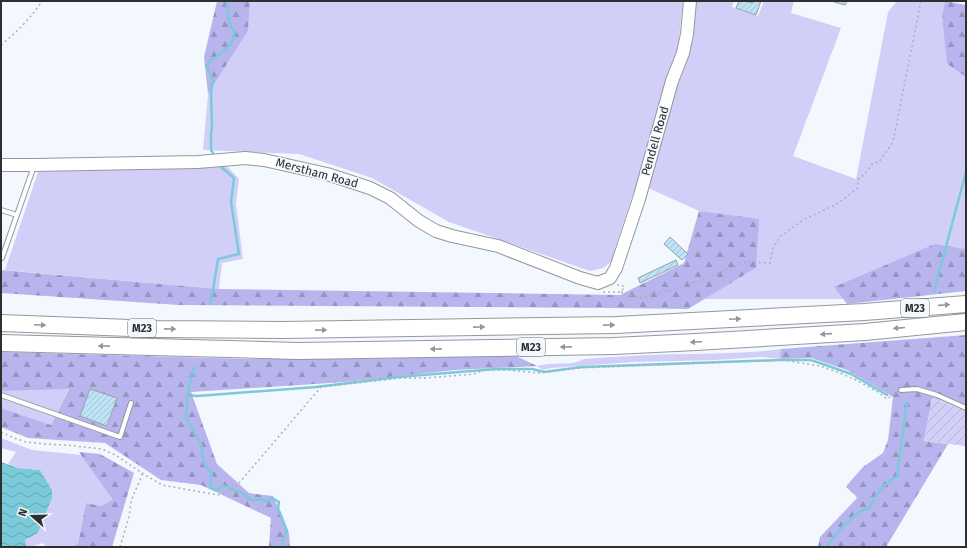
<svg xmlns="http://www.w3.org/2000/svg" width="967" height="548" font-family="'Fira Sans',sans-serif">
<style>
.green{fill:#d1cff8}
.forest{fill:url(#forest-firs);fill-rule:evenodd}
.garden{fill:url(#garden-furrows)}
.water{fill:url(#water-waves)}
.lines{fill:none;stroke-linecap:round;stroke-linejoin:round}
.stream{stroke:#7bcad9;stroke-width:2.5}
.building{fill:url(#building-hatch);stroke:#98a0a4}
.lane-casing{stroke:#93989e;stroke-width:6}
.secondary-casing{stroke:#93989e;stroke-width:14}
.highway-casing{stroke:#93989e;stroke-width:18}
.path{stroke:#abb0b4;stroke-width:1.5;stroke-dasharray:2 3;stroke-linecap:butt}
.lane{stroke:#fff;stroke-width:4}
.secondary{stroke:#fff;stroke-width:12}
.highway{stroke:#fff;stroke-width:16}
.oneway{fill:#969798}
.labels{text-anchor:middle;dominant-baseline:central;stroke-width:3;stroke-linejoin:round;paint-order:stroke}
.shield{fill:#f2f8fe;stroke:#686b6e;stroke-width:1}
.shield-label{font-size:11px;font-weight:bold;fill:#2d2f31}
.street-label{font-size:12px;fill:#2d2f31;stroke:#f2f8fe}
</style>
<defs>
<pattern id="forest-firs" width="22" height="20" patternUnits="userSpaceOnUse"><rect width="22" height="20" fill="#b8b5ee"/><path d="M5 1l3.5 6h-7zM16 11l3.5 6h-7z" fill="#9694c1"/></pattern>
<pattern id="garden-furrows" width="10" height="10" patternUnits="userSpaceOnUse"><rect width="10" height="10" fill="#d1cff8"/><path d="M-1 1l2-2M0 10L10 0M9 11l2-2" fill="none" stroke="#b4b2d5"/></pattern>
<pattern id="water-waves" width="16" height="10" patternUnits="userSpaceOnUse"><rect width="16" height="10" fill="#7bcad9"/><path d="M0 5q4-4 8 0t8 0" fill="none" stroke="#65a4b1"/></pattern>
<pattern id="building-hatch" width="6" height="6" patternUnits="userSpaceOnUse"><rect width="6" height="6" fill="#bde3f7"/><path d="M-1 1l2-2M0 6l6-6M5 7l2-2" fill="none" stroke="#a3c3d4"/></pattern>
</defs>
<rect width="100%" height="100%" fill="#f2f8fe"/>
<path class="green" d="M250,1H683L676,64L615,248L612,261L603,268L590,271L449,222L372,178L299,154L203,150L208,94L248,31Z
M695,1H734L732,7L758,16L764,1H794L791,13L841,28L793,156L856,179L888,12L897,1H945L942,16L948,65L966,77L965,249L835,287L844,299H704L756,268L710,213L699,211L646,187Z
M226,165L239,179L236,204L243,259L222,263L219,289L5,270L38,172Z
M781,349L780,355L781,359L761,357L716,360L632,362L552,368L542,370L537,366C541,365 545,364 550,364C561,363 574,365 584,359C621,356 658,354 695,354C724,353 753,353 781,349Z
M69,388L51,425L1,408V391Z
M1,438L32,450L82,455L114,501L101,506L86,503L78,544L68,547H46L43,543L31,547H27L25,540L38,533L52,498L40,470L18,468L8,464L16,452L1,448Z"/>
<path class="forest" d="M217,1H250L248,31L208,94L204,57Z
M945,1L966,5V77L947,64L942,16Z
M699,211L759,219L756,268L688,309L612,308L179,305L1,293V270L219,289L620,295L684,263Z
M935,244L965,249L966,248V291L847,304L834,287Z
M966,335V406L932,398L924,441L948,444L886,547H818L820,537L857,498L855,495L846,487L848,484L863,467L883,453L888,440L893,397L847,370L811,358L781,359L780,355L781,349Z
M1,352L248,359H355L516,356L537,366L455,370L345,382L191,392L217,464L249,493L273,496L289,533L290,547H269L271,518L201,485L161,480L105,443L28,438L1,427V408L51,425L69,389L1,391ZM90,389L117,398L107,426L80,416Z
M79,452L100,454L134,473L112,547H69L78,544L86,503L101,506L113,500Z"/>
<path class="garden" d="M932,397L966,411V446L924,441Z"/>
<path class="water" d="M1,462L18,468L40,470L52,490V498L38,533L25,540L27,547H1Z"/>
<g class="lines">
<path class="stream" d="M213,153L211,150V135L212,125L211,93L213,79L208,70L207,65L211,60L216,57L231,44L235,32C225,21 230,14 226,1
M934,291L966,172
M210,304L213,290L218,259L239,254L231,202L234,178L221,167L222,166
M194,367L188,391L186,418L201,444L204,464L212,473L210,488L218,490L221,485L240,492L253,501L261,499L267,502L272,498L279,502L278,508L287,531L283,540V547
M188,395L197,396L316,387L398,377L496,369H532L544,372L582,367L781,360H810L817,362L851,374L887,395
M826,547L844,525L858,513L870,507L875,497L884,486L892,479L897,477L907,402"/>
</g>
<path class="building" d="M739,1H746L752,3L753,1H761L756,15L736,8Z
M831,1H847L845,5Z
M670,237L688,254L682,260L664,244Z
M676,260L678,265L640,283L638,278Z
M90,389L117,398L107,426L80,416Z"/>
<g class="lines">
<g class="lane-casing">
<path id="lane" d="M1,210L17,215
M1,258H2L34,166
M901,390L917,389L937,395L966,408
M1,395L120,437L131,403"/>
</g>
<g class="secondary-casing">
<path id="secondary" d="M1,165H34L198,162L245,158L264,160L327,174L370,188L390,198L419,221L436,231L452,236L498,246L580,278L598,283L610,278L616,268L639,199L672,81L683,53L687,34L690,1"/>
</g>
<g class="highway-casing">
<path id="highway" d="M1,323L156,329L282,330L616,325L864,312L966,304
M1,343L298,351L614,346L696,342L865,332L966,322"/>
</g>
<path class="path" d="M1,45C17,32 31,18 42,1
M618,286V285L623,286L622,289
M603,292H621L625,286
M621,292L640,298L683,287L746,262L770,263L773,248L780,237L803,220L837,204L857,189L859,178L864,175L873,163L879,162L893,142L921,1
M1,432L14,438L26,442L45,444L66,445L102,449L117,456L142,473L162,485L218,495L234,489L321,387L401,378H426L474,374L484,370H508L538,373L579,368L783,360L820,366L837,372L854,379L878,392L887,399L896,393
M120,547L129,517L131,501L142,475V473"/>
<use href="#lane" class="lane"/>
<use href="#secondary" class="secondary"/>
<use href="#highway" class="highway"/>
</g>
<defs><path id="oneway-solid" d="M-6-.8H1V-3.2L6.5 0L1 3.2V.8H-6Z"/></defs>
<g class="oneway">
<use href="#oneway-solid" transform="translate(944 305) rotate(-4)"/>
<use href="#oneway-solid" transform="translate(735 319) rotate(-3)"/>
<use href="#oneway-solid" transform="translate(40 325) rotate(2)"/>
<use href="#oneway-solid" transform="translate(609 325) rotate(-1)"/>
<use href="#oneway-solid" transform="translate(479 327) rotate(-1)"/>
<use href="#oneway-solid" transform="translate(899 328) rotate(175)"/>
<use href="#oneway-solid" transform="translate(170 329) rotate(1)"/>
<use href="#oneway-solid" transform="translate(321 330) rotate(-1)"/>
<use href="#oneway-solid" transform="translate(826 334) rotate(176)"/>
<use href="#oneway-solid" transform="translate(696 342) rotate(177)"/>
<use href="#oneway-solid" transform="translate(104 346) rotate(-179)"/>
<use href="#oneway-solid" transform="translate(566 347) rotate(179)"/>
<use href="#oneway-solid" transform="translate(436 349) rotate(179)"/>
</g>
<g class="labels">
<g class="shield">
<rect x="901" y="299" width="28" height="18" rx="3"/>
<rect x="128" y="319" width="28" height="18" rx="3"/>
<rect x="517" y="338" width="28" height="18" rx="3"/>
</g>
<g class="shield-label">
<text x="915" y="308">M23</text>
<text x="142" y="328">M23</text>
<text x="531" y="347">M23</text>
</g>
<g class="street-label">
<text transform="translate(655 141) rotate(-74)">Pendell Road</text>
<text transform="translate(317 173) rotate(15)">Merstham Road</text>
</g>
</g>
<rect width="967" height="548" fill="none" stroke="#2d2f31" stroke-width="4"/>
<g transform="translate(32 516) rotate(290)" stroke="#f2f8fe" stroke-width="3" paint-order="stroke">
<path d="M0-3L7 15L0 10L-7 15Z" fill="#2d2f31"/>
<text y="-6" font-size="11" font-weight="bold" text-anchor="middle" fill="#2d2f31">N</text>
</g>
</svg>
